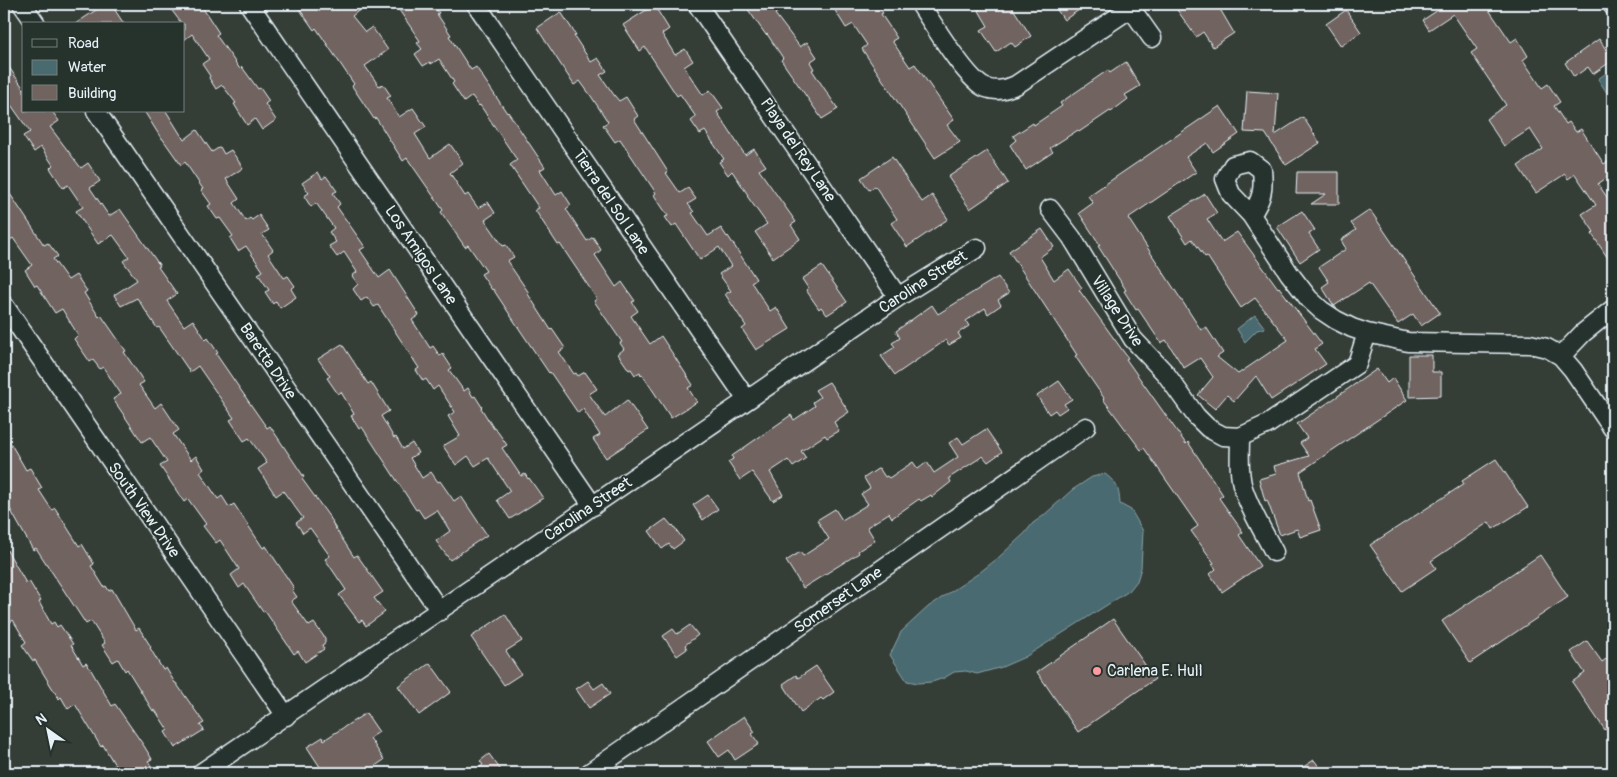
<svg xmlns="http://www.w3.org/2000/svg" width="1617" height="777" font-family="Pangolin,sans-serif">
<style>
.water{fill:#496b70;stroke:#89a1a6}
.building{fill:#71645f;stroke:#e8f1f8}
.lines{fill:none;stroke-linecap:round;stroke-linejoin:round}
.minor-casing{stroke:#e8f1f8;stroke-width:21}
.minor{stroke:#26332d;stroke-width:18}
.poi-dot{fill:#ff9aa2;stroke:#26332d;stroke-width:2}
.labels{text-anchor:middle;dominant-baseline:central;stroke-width:4;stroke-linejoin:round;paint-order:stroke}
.street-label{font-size:16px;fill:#e8f1f8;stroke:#26332d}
.poi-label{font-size:16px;fill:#e8f1f8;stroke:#26332d;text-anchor:start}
</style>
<rect width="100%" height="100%" fill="#353d37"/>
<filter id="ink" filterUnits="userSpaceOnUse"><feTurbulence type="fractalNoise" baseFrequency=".02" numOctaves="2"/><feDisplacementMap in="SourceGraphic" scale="10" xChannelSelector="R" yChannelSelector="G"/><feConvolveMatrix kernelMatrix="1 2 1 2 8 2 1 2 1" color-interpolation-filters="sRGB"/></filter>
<g filter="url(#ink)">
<path class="water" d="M1609,71L1613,78V102L1598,79Z
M1255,315L1265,328L1257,330L1245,342L1237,329Z
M1105,474C1117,483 1119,488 1120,504L1131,510L1143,531L1141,568L1137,581L1129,591L1025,657L1002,667L977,674L966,671L954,672L944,678L932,682L918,683L907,681L890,655L901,632L928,607L979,573L998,558L1025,533L1033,523L1043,516L1072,490L1092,477Z"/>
<path class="building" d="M105,4H111L124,24H75Z
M167,4H200L219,33L216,35L240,69L242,67L258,89L260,88L269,101L265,104L276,120L262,130L255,119L247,125L234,104L236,103L222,85L216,89L209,78L210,76L202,64L209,59L192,34L184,40V24H182Z
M296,4H332L337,10L346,4H367L352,16L365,32L372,27L388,50L365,66L379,86L383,84L391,96L387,98L399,117L413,108L426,127L415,134L430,158L450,144L463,163L450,173L465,196L468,194L478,208L488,202L495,213L485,220L503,246L506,245L514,257L507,261L529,293L528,294L551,330L552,329L565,348L559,352L574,374L576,373L578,376L585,372L597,389L589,394L605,417L627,400L648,430L606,458L593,439L600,435L583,409L578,413L550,372L549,373L520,330L493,289L492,290L481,274L486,271L468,245L465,247L441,212L443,210L407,158L403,161L376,118L374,119L352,86L354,84L316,28L314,30Z
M395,4H433L439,13L437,14L451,35L449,36L471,70L476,67L507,113L508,112L545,167L540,170L556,195L562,191L571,205L566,209L587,241L593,237L601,250L595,255L616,287L622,282L635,301L632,302L638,311L631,316L650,344L661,336L693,385L688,388L697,402L671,418L642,374L641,375L640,372L635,375L631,369L629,370L618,354L624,349L620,343L622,342L594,301L597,299L560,244L558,245L535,210L539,208L510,165L517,160L480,105L479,106L472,96L464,102L452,84L454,82L439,59L431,64L430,62L423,66L415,54L422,49L417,43L420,41Z
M744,4H789L775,14L800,47L807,42L817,57L810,62L814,69L812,70L838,109L822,119L781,60L783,58L767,34L766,35Z
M831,4H876L883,13L881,14L897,38L892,41L910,67L915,64L954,120L947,125L960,142L935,158L862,49L867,45L853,24L846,28Z
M975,4H1010L1031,36L1015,47L1011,42L996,52L981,30L988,26Z
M1053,4H1088L1064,20Z
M1173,4H1217L1234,33L1213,47L1203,32L1196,37Z
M1447,4H1485L1511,42L1517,38L1528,56L1523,60L1542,88L1548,84L1560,102L1554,106L1566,124L1569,122L1576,132L1581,129L1604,164L1609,161L1613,168V173L1598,184L1613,206V266L1592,234L1594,232L1582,214L1596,205L1575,174L1568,179L1565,174L1536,193L1518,166L1543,149L1530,129L1504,146L1486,119L1506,105L1471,53L1477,49L1453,14L1429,30L1423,20Z
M654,5L669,29L662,34L675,55L685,49L693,61L684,67L703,95L710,90L723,108L717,112L745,155L754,149L766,166L759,170L796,222L791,225L800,239L773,258L755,232L767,224L747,196L748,195L732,171L728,175L719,162L724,159L705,131L700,134L691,121L696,117L680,94L677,96L645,47L640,51L623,25Z
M1346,10L1361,32L1341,46L1326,24Z
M561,12L576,35L574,36L591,62L598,58L607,71L600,75L614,95L619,101L626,97L638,116L634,119L668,172L666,173L680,193L688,188L696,199L688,204L694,212L692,213L708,236L721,228L727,237L728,236L756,279L751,282L770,311L776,307L790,329L756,350L742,329L746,326L725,294L731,291L719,274L731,266L719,247L700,260L676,224L672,227L665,217L668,216L654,195L656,193L620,139L615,142L603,125L608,122L591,96L580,81L574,85L537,28Z
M1599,39L1613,60L1593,74L1588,67L1574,77L1565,63Z
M4,60L24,89V111H52L59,121L50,127L81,168L88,163L100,181L90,188L109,216L120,209L160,266L158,267L177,294L167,301L184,326L193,320L206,340L208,338L218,353L216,354L251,405L267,428L270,426L304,477L302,479L333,522L332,523L354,557L357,555L383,592L374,598L385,612L366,626L362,620L359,622L339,595L346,590L325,559L330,556L310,528L303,533L296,523L303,518L283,491L276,496L258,469L267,463L249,438L244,441L230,420L234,418L198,366L190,372L159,327L157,328L137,298L121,306L114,295L137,280L123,261L129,257L113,235L98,244L76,211L83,207L68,185L63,188L50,168L53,165L41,147L34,152L23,136L30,132L9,102L4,105Z
M1126,62L1140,86L1125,95L1128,99L1111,112L1110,111L1079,132L1078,130L1050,148L1053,152L1026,170L1010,145L1016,140L1013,136L1033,123L1034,125L1062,106L1060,103L1108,70L1110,73Z
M1247,91L1278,93L1275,135L1303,117L1320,143L1286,165L1265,133L1244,132Z
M1220,106L1239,134L1213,152L1207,143L1186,157L1196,172L1128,218L1201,330L1206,327L1223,353L1217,357L1238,374L1288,340L1255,298L1241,308L1207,256L1205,257L1192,239L1187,243L1170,216L1205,194L1217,213L1207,219L1222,242L1237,232L1278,288L1279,287L1322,344L1315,349L1326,364L1271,400L1256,376L1234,401L1227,395L1215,409L1198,395L1213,377L1200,358L1184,368L1166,340L1161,343L1138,309L1136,310L1124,291L1126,290L1098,246L1100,245L1079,213L1093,203L1088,196Z
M144,111H166L184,140L197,130L212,152L220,147L224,154L231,150L243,168L226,179L239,199L234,203L246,221L250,218L252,220L259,215L269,230L262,234L273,250L268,254L284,278L288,276L295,286L291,289L296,297L280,308L276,301L273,304L265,292L269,290L258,274L263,271L246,246L238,251L230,238L233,236L220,218L217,219L208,206L211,204L201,190L203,189L185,162L181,165L162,138H161Z
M987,151L1008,183L970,209L948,177Z
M892,157L922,202L932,195L948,219L907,247L891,223L897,219L875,186L869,190L861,178Z
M318,172L322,179L326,176L337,191L333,193L340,204L337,207L365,247L360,250L379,278L390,270L419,315L412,320L430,348L433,346L440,356L443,354L452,368L449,370L464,391L468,388L473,397L475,396L482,407L481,408L494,429L495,428L507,445L502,448L521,476L525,474L528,479L529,478L543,498L510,519L497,500L510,491L488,458L475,466L468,456L456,465L443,446L460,436L448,416L455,412L438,386L433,390L426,379L423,381L416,370L419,368L413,359L378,305L374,307L367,297L361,301L353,289L358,284L352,276L357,272L344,252L337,257L329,246L336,242L329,232L334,228L316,203L311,207L304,196L309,193L302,183Z
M1297,172H1339V204H1311L1326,194H1296Z
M4,185L44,245L48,243L58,256L53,259L68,280L76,275L87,291L84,293L99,317L101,315L126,351L124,352L144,382L139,385L155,408L161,403L179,430L173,434L191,460L196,456L204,469L200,472L218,499L222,496L229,507L234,504L263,548L266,546L294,588L292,590L297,597L291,601L309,626L314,623L325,638V643L322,645L324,649L305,662L298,651L294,654L265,611L263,612L244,584L239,588L231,575L239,569L220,540L216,543L203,526L206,524L188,499L184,502L160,466L167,462L150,437L142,442L113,399L121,394L103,367L100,369L93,360L90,362L74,339L78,335L62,309L55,313L37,285L35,286L25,270L32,265L13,238L4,244Z
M1370,210L1440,313L1421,326L1413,314L1398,324L1369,283L1334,306L1322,287L1329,282L1319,267L1346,249L1341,240L1356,230L1351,223Z
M1302,211L1315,230L1309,234L1319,249L1300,262L1277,227Z
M1042,229L1054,247L1040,257L1054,280L1069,269L1082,288L1079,290L1128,358L1126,359L1186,444L1188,442L1223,495L1219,498L1243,532L1239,535L1260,566L1222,592L1210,574L1216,569L1212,564L1214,563L1191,531L1198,526L1144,448L1141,450L1103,399L1104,398L1075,356L1077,355L1009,251Z
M822,266L847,302L827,315L821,307L819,309L806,290L808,288L802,279Z
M998,277L1009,293L998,300L1001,305L988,314L985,308L966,321L969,326L958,333L961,338L949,345L946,340L895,375L881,356L895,347L892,343L900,338L896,331L932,305L938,314Z
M342,344L368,384L371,382L389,411L381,416L394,438L396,437L403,449L412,443L418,453L410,458L422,478L431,472L438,482L440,481L454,501L461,496L487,535L450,560L436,541L450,531L437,510L424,518L418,509L416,510L362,427L359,429L351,416L354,414L341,392L338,394L327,378L330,376L318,359Z
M1409,355H1432V372H1441V396L1409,397Z
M1377,369L1387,383L1393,378L1407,400L1300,472L1308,501L1310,500L1321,530L1300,537L1297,529L1280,535L1267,500L1265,501L1259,479L1276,474L1274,466L1309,456L1300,443L1307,438L1297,424Z
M1059,381L1072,399L1064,404L1067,408L1058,414L1055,410L1049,414L1037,396Z
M829,382L849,412L834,422L839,431L827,438L825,435L801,451L806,458L793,467L788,460L770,472L783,495L773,501L752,472L740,480L728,462L733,459L732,456L791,415L794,420L815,406L813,402L820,397L815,390Z
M986,429L1002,452L988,462L983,456L949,478L951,482L932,497L931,495L921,501L919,499L892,518L889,513L867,527L875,540L858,551L859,553L803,588L786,561L800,552L803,556L829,539L817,520L835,509L842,520L868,504L861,494L870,488L864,478L879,468L885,477L887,476L889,478L913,462L918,469L927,462L934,473L958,457L949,443L958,437L963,444Z
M4,432L26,470L30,468L42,488L39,490L52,510L55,508L79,546L82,544L94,564L91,566L104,587L106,586L109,591L112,589L136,630L139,628L151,647L150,648L163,670L166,668L175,683H176L204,723L200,725L204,730L175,748L165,732L168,730L155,710L153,711L127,669L125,671L118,659L113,662L102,645L105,643L91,621L86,624L36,548L33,550L10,509L9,510L4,502Z
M1496,459L1528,507L1493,529L1489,522L1431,561L1436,568L1402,591L1370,545L1464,484L1462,481Z
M708,495L718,509L703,520L693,505Z
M666,519L672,526L673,525L684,541L673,549L669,544L662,549L649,531Z
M4,545L26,583L29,581L41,601L39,602L51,624L54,622L57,627L60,625L73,644L71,645L83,665L86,663L91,670L112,706L115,704L144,746L152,759L148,761L152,767L141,773H103L115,765L103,745L101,747L75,704L68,709L61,697L59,699L35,660L33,661L22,645L26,642L13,620L9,623L4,614Z
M1540,555L1568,597L1470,663L1442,621Z
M505,614L522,641L506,651L521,674L504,685L471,637Z
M1113,619L1155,679L1078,732L1037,672Z
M690,625L698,635L685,645L687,649L677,656L663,636L673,629L677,634Z
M1587,641L1602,662L1613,654V725L1605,730L1572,682L1585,673L1571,652Z
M430,663L451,692L419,715L398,686Z
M816,666L834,692L823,700L821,698L801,712L783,684L796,675L798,678Z
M588,681L594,689L603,683L610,694L589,708L576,689Z
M366,713L379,732L370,738L384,760L365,773H324L307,747L323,737L324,740Z
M744,716L755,732L752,734L759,744L735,760L729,750L719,757L708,741Z
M489,754L503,773H471L483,765L480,761Z
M1314,760L1324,773H1294Z"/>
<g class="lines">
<g class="minor-casing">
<path id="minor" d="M22,4L36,24
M249,4L593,506
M476,4L747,400
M697,4L898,297
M920,4C932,22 967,81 986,88C997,92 1006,89 1016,85L1131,8
M1128,4L1152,38
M1612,4L1613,6
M96,111L440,611
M1250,161L1262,170C1264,190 1262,199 1251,215L1231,194L1225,179L1233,165Z
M1050,209L1072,238L1133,339L1166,374L1196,416L1208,428L1223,436L1240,437L1268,424L1357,364L1367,333
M1251,215L1289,273L1309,299L1321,310L1336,320L1352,328L1367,333L1408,342L1530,344L1547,348L1561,356L1573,370L1613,429
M4,305L286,716
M1561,356L1583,333L1613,309
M1240,437C1240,454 1238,472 1243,488C1250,510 1263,531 1274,552
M201,773L898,297L977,248
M589,773L1086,427"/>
</g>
<use href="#minor" class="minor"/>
</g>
</g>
<circle class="poi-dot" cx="1097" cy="671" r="5"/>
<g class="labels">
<g class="street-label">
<text transform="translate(798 150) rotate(56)">Playa del Rey Lane</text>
<text transform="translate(611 202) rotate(56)">Tierra del Sol Lane</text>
<text transform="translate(421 255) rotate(56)">Los Amigos Lane</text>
<text transform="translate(923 282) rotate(-33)">Carolina Street</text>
<text transform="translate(1117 311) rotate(57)">Village Drive</text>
<text transform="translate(268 361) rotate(56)">Baretta Drive</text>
<text transform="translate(588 509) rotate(-34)">Carolina Street</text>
<text transform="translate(144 510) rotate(55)">South View Drive</text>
<text transform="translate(838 600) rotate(-35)">Somerset Lane</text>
</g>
<g class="poi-label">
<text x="1107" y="671">Carlena E. Hull</text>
</g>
</g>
<rect width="1617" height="777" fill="none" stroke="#26332d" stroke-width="20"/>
<rect x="10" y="10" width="1597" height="757" fill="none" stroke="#e8f1f8" stroke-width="2" filter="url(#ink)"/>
<rect x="22" y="22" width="162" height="90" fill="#26332d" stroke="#747f7e"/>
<rect x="32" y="39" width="25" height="8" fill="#26332d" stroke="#747f7e"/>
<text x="68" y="48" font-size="15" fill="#e8f1f8">Road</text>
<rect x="32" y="60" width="25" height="15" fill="#496b70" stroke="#747f7e"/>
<text x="68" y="72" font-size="15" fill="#e8f1f8">Water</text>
<rect x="32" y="85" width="25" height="15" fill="#71645f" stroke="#747f7e"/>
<text x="68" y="98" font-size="15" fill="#e8f1f8">Building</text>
<g transform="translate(48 730) rotate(327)" stroke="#26332d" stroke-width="4" paint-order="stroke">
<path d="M0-4L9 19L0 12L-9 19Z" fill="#e8f1f8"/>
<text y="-8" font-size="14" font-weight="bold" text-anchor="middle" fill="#e8f1f8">N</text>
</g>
</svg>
